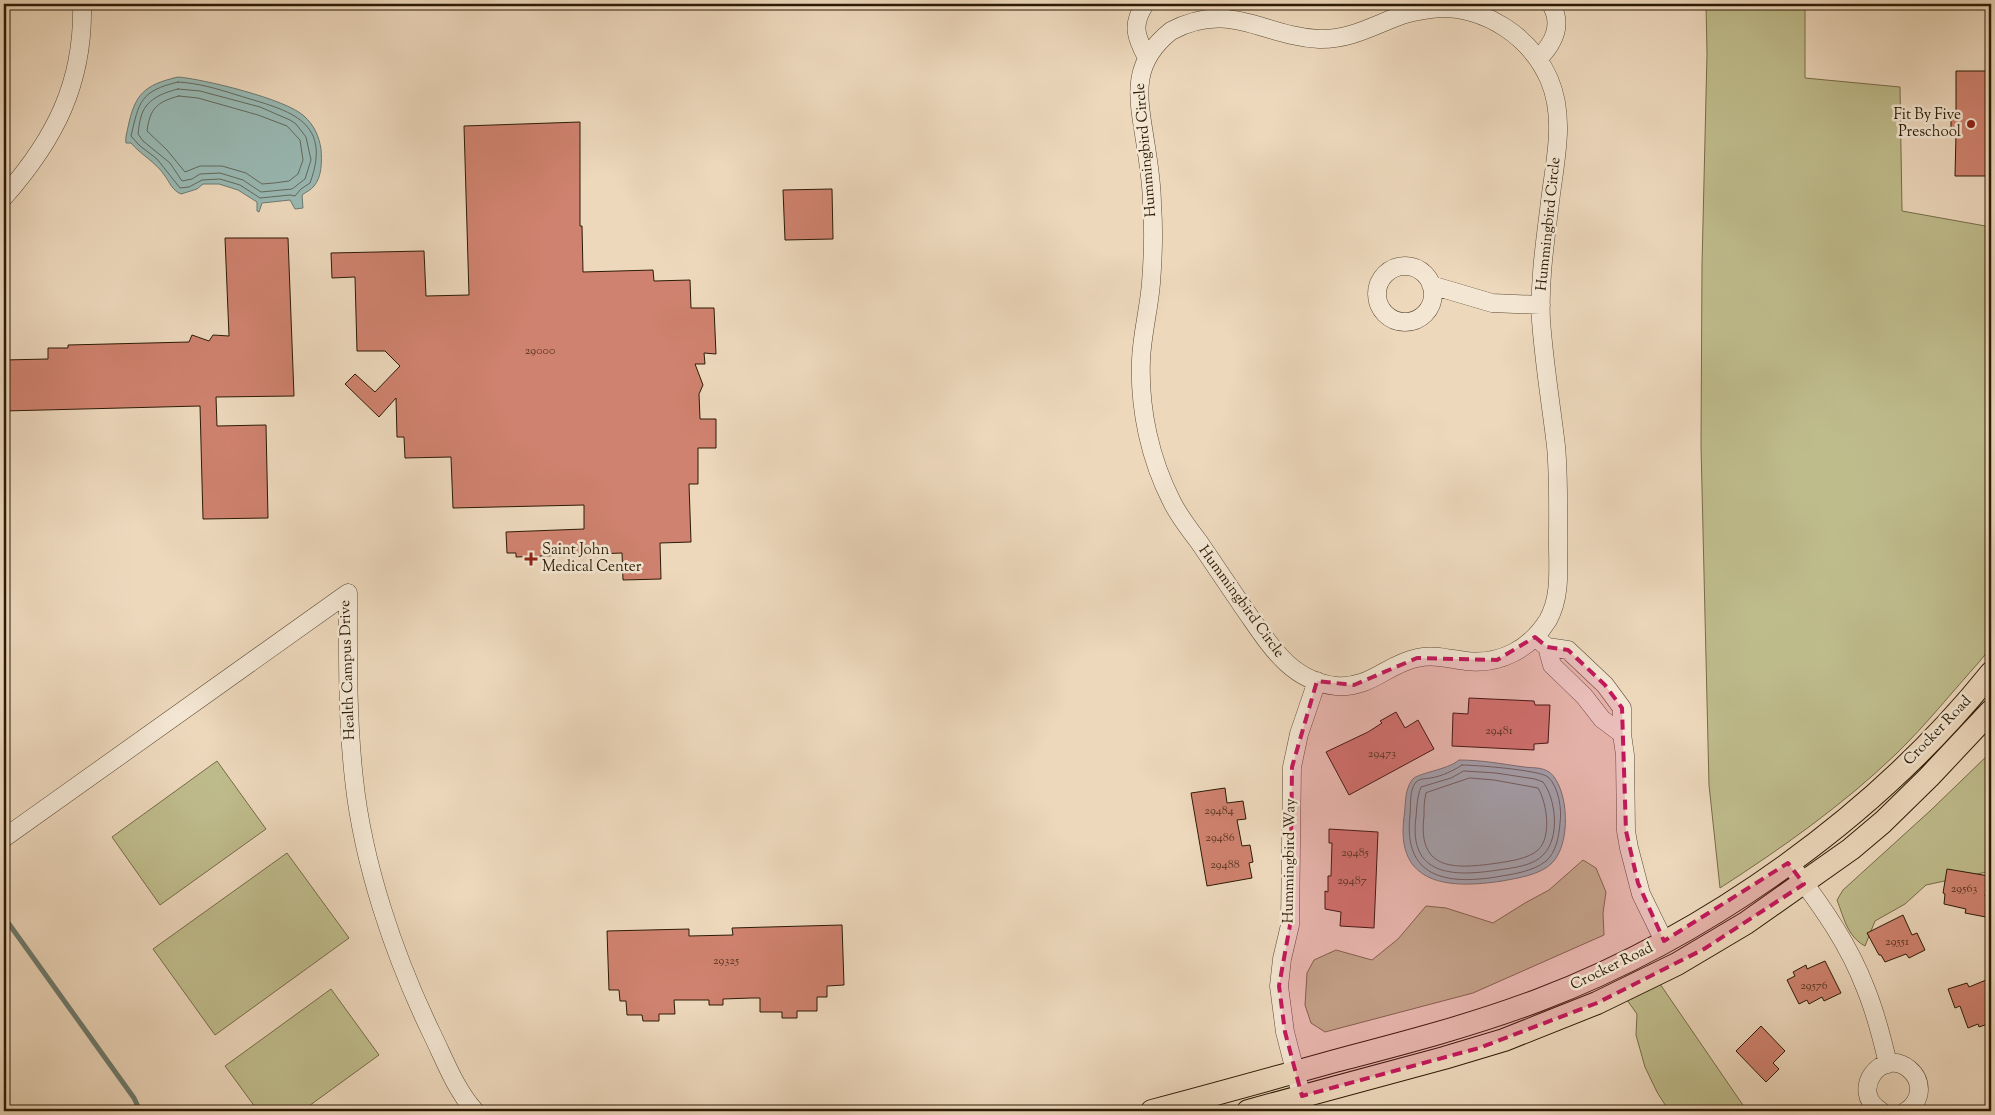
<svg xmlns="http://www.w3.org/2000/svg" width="1995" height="1115" font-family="'Sorts Mill Goudy',serif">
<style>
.green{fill:#bfbc8c;stroke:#766c48}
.water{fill:#99b9b4;stroke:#6d7a6e}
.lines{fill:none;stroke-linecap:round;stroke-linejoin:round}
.shore{stroke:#626a5c;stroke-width:1}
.stream{stroke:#6d7a6e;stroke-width:5}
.building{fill:#cf826f;stroke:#2c1b05}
.minor-casing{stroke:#5c4a33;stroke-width:19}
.major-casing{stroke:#2c1b05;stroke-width:24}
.minor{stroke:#f3e6d3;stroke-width:18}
.major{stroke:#edd8bc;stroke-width:22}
.marked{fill:#c2185b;fill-opacity:0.2;stroke:#c2185b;stroke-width:4;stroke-dasharray:10 6;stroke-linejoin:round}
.poi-dot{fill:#8f2418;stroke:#f3e6d3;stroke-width:2}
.labels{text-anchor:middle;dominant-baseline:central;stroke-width:5;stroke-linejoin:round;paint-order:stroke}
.number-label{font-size:12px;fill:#553520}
.poi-label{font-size:15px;fill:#2c1b05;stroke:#f3e6d3;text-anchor:end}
.street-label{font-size:15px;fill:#2c1b05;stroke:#f3e6d3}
</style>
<rect width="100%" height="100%" fill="#edd8bc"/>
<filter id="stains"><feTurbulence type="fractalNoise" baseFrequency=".004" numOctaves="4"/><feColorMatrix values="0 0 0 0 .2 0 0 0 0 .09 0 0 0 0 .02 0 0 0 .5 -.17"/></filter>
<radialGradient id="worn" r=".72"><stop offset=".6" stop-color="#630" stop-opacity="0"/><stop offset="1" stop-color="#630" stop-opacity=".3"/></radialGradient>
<path class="green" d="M1706,4H1805V78L1900,87L1902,211L1991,227V647L1980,661C1952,692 1926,725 1896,754C1843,805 1782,848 1720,888L1709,785L1701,446L1702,265L1707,54Z
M1991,752V871L1926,885L1905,904L1875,921L1865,946C1847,936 1844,918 1837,900L1843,890L1931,810Z
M217,761L266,829L160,905L112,837Z
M287,853L349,938L215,1035L153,949Z
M1583,860L1596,868L1606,892L1603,913L1604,935L1473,993L1325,1032L1311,1023L1305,1005L1307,973L1314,960L1336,950L1372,960L1398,939L1426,906L1446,908L1493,923L1525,903L1549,890Z
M1660,984L1747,1111H1669L1657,1092L1645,1067L1636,1035L1637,1014L1627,1000Z
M331,989L379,1055L302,1111H258L225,1066Z"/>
<path class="water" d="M178,77C203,79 286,99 304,116C314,125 319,136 321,149C322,161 322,177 314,186C311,190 306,192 302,195L303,208L295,209L290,200L262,203L259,212L257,211V202L238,190L219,184H203L197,189L181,194C172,190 170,183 165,176C156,162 141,155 131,143H126C125,137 127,133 128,127C135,94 144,85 178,77Z
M1459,760C1482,760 1502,764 1524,767C1532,768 1542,767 1549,772C1555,776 1559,785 1561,791C1568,811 1568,848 1551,864C1539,875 1518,878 1502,881C1450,889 1395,886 1404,817C1406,805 1404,791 1412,780C1416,773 1448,770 1459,760Z"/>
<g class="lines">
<path class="shore" d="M178,82C198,83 218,89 237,95C285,110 334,118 310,183L301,189L295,196L290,195L260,198L240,185L220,179L202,180L189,187L180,188L157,159L139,145L131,136C139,102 140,91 178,82Z
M178,89L200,91L260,107L290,120L296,124L306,137L311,160L305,179L292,189L261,192L243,180L220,173L200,174L192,179L182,181L170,163L143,141L138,134C139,128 139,123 141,117C145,100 162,93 178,89Z
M179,96L198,98L258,115L287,126L300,140L303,160L298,174L289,181L274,183L262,184L246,173L222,166H200L185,172L167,150L147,131C150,109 156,102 179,96Z
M1462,765C1475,765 1540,770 1548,777C1559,787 1562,810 1560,823C1559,836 1556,853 1546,861C1532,872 1513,874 1496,877C1445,885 1403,877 1410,815C1411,805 1409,790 1416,782C1420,778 1426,779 1431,778C1442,776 1453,771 1462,765Z
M1464,771L1496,773L1535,779L1543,782C1556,799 1560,837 1544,854C1534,866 1512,868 1498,870C1453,877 1408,876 1416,817C1417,806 1417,797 1421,787L1451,778Z
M1470,778L1494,780L1538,788C1547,803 1552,837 1538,850C1528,859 1510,861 1498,863C1456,869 1417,872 1424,816C1424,808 1424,801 1426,793Z"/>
<path class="stream" d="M4,917L134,1098L140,1111"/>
</g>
<path class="building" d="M1956,71H1991V176H1955L1956,134H1951V114H1956Z
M580,122V226H582L583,272L653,270L654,281L690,280L691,308H714L716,354L704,353L705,364H695L703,385L699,394L700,419H716V448H698V484H689L691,542L660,543L661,579L623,580L622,553L516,557V553H507L506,532L584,529V505L453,508L451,457L405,458L404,437H397L396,398L379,417L345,384L355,374L375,392L400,366L385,351H357L355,277L332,278L331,253L424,251L426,296L469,295L464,126Z
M832,189L833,239L785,240L783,190Z
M225,238H288L294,396L216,397L217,426L266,425L268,518L203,519L200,406L4,411V360L48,359V348H68V345L189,342L192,335L209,341L213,335L229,336Z
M1469,698L1534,701L1535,705H1550L1548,743L1534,744V750L1452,746L1453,713L1468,714Z
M1396,712L1405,728L1418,720L1434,749L1349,795L1326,752L1368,732L1382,723L1380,721Z
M1225,788L1227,803L1243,801L1246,819L1237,820L1242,846L1250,845L1253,862L1249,863L1252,878L1207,886L1191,793Z
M1329,829L1378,832L1374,928L1340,926L1341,912L1325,909V891L1328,892V876H1331L1332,843H1329Z
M1947,869L1989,876L1985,896L1991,898V918L1965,913L1966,909L1944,904L1945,894L1943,893Z
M1903,915L1912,935L1917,933L1925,950L1909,958L1906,954L1885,962L1881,955H1879L1867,933Z
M842,925L844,985L827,986V997H817V1011H797V1018H782V1012H760V998H752L723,999V1005H709V1000H674L675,1014H659V1021H643L642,1015H627L626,1001H620L619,990H609L607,931L689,929V936L733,935L732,928Z
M1825,961L1841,993L1824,1001L1822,997L1809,1004L1807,1000L1799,1004L1787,980L1795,976L1793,972L1806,965L1807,969Z
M1991,978V1023L1979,1027L1978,1024L1968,1028L1960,1006L1955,1008L1948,989L1967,983L1969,987Z
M1761,1026L1785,1051L1773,1063L1779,1069L1766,1082L1736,1051Z"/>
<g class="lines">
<g class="minor-casing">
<path id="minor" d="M1145,4C1131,25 1136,37 1147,58
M1441,8C1486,8 1530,36 1549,79C1565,116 1556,156 1551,194C1546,236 1539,278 1541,320C1544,363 1551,404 1556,446C1559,479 1558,511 1558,544C1558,569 1561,597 1548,620C1530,649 1500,665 1466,661C1450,659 1433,654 1417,658C1387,664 1370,689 1336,686C1289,681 1268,642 1243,607C1228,585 1214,564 1199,542C1189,529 1179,516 1172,502C1150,459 1139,409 1141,360C1142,334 1149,309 1151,283C1153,257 1154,230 1152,205C1152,185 1149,166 1146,147C1139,100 1128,65 1171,31C1229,0 1263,36 1319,39C1350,40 1374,25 1402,15C1415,11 1428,9 1441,8Z
M1538,59C1554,43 1563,25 1551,4
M4,197C55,139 84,83 82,4
M1377 294a28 28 0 1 1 56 0a28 28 0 1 1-56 0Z
M1431,285L1492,303L1541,305
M348,593C348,655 347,717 354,779C363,864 394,955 431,1032C444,1058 455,1089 475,1111
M1535,637L1547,647L1568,650L1605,685L1622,708V734L1625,755L1626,831L1629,848L1641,894L1664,941
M1547,647L1552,665L1584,696L1602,719L1622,734
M4,838L348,593
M1796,872C1823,908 1849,945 1865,987C1875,1011 1882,1038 1888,1064
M1303,1111L1304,1106L1285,1032L1279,986L1282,959L1290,925L1292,767L1299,734L1317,681
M1881,1111C1848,1092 1882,1046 1909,1069C1915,1074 1919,1081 1919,1089C1919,1098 1914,1107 1906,1111"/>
</g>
<g class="major-casing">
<path id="major" d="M1152,1111C1213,1095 1274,1078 1335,1061C1404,1043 1473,1025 1539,1000C1709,935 1877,815 1991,673
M1248,1111L1444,1058L1504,1040L1597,1003L1677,964L1746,923L1851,849L1883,822L1929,777L1991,711"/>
</g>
<use href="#minor" class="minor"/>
<use href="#major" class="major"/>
</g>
<path class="marked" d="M1535,637L1547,647L1568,650L1605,685L1622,708L1626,831L1638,883L1664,941L1788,863L1804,884L1704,949L1597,1003L1479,1048L1302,1096L1285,1032L1279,986L1290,925L1292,767L1317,681L1354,685L1417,658L1497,660Z"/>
<g class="poi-dot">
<circle cx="1971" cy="124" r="5"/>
<path d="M528.5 551.5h5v5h5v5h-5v5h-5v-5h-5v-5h5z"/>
</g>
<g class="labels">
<g class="number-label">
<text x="540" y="351">29000</text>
<text x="1499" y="731">29481</text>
<text x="1382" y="754">29473</text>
<text x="1219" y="811">29484</text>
<text x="1220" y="838">29486</text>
<text x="1355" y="853">29485</text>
<text x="1225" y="865">29488</text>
<text x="1352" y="881">29487</text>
<text x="1964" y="889">29563</text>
<text x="1897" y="942">29551</text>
<text x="726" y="961">29325</text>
<text x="1814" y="986">29576</text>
</g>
<g class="poi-label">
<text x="1961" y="115">Fit By Five<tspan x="1961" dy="17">Preschool</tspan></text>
<text x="542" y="550" text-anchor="start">Saint John<tspan x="542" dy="17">Medical Center</tspan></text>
</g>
<g class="street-label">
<text transform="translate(1146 150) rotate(-95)">Hummingbird Circle</text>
<text transform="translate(1549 224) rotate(-84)">Hummingbird Circle</text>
<text transform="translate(1241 602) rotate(54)">Hummingbird Circle</text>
<text transform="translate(348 670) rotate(-92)">Health Campus Drive</text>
<text transform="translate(1938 731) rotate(-46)">Crocker Road</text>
<text transform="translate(1290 861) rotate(-89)">Hummingbird Way</text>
<text transform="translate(1612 967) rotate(-26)">Crocker Road</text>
</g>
</g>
<rect width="1995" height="1115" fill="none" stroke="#edd8bc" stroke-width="20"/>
<rect x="5" y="5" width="1985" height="1105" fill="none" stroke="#2c1b05" stroke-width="2.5"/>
<rect x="10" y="10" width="1975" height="1095" fill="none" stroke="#2c1b05"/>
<rect width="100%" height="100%" filter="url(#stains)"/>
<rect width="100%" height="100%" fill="url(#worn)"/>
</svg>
